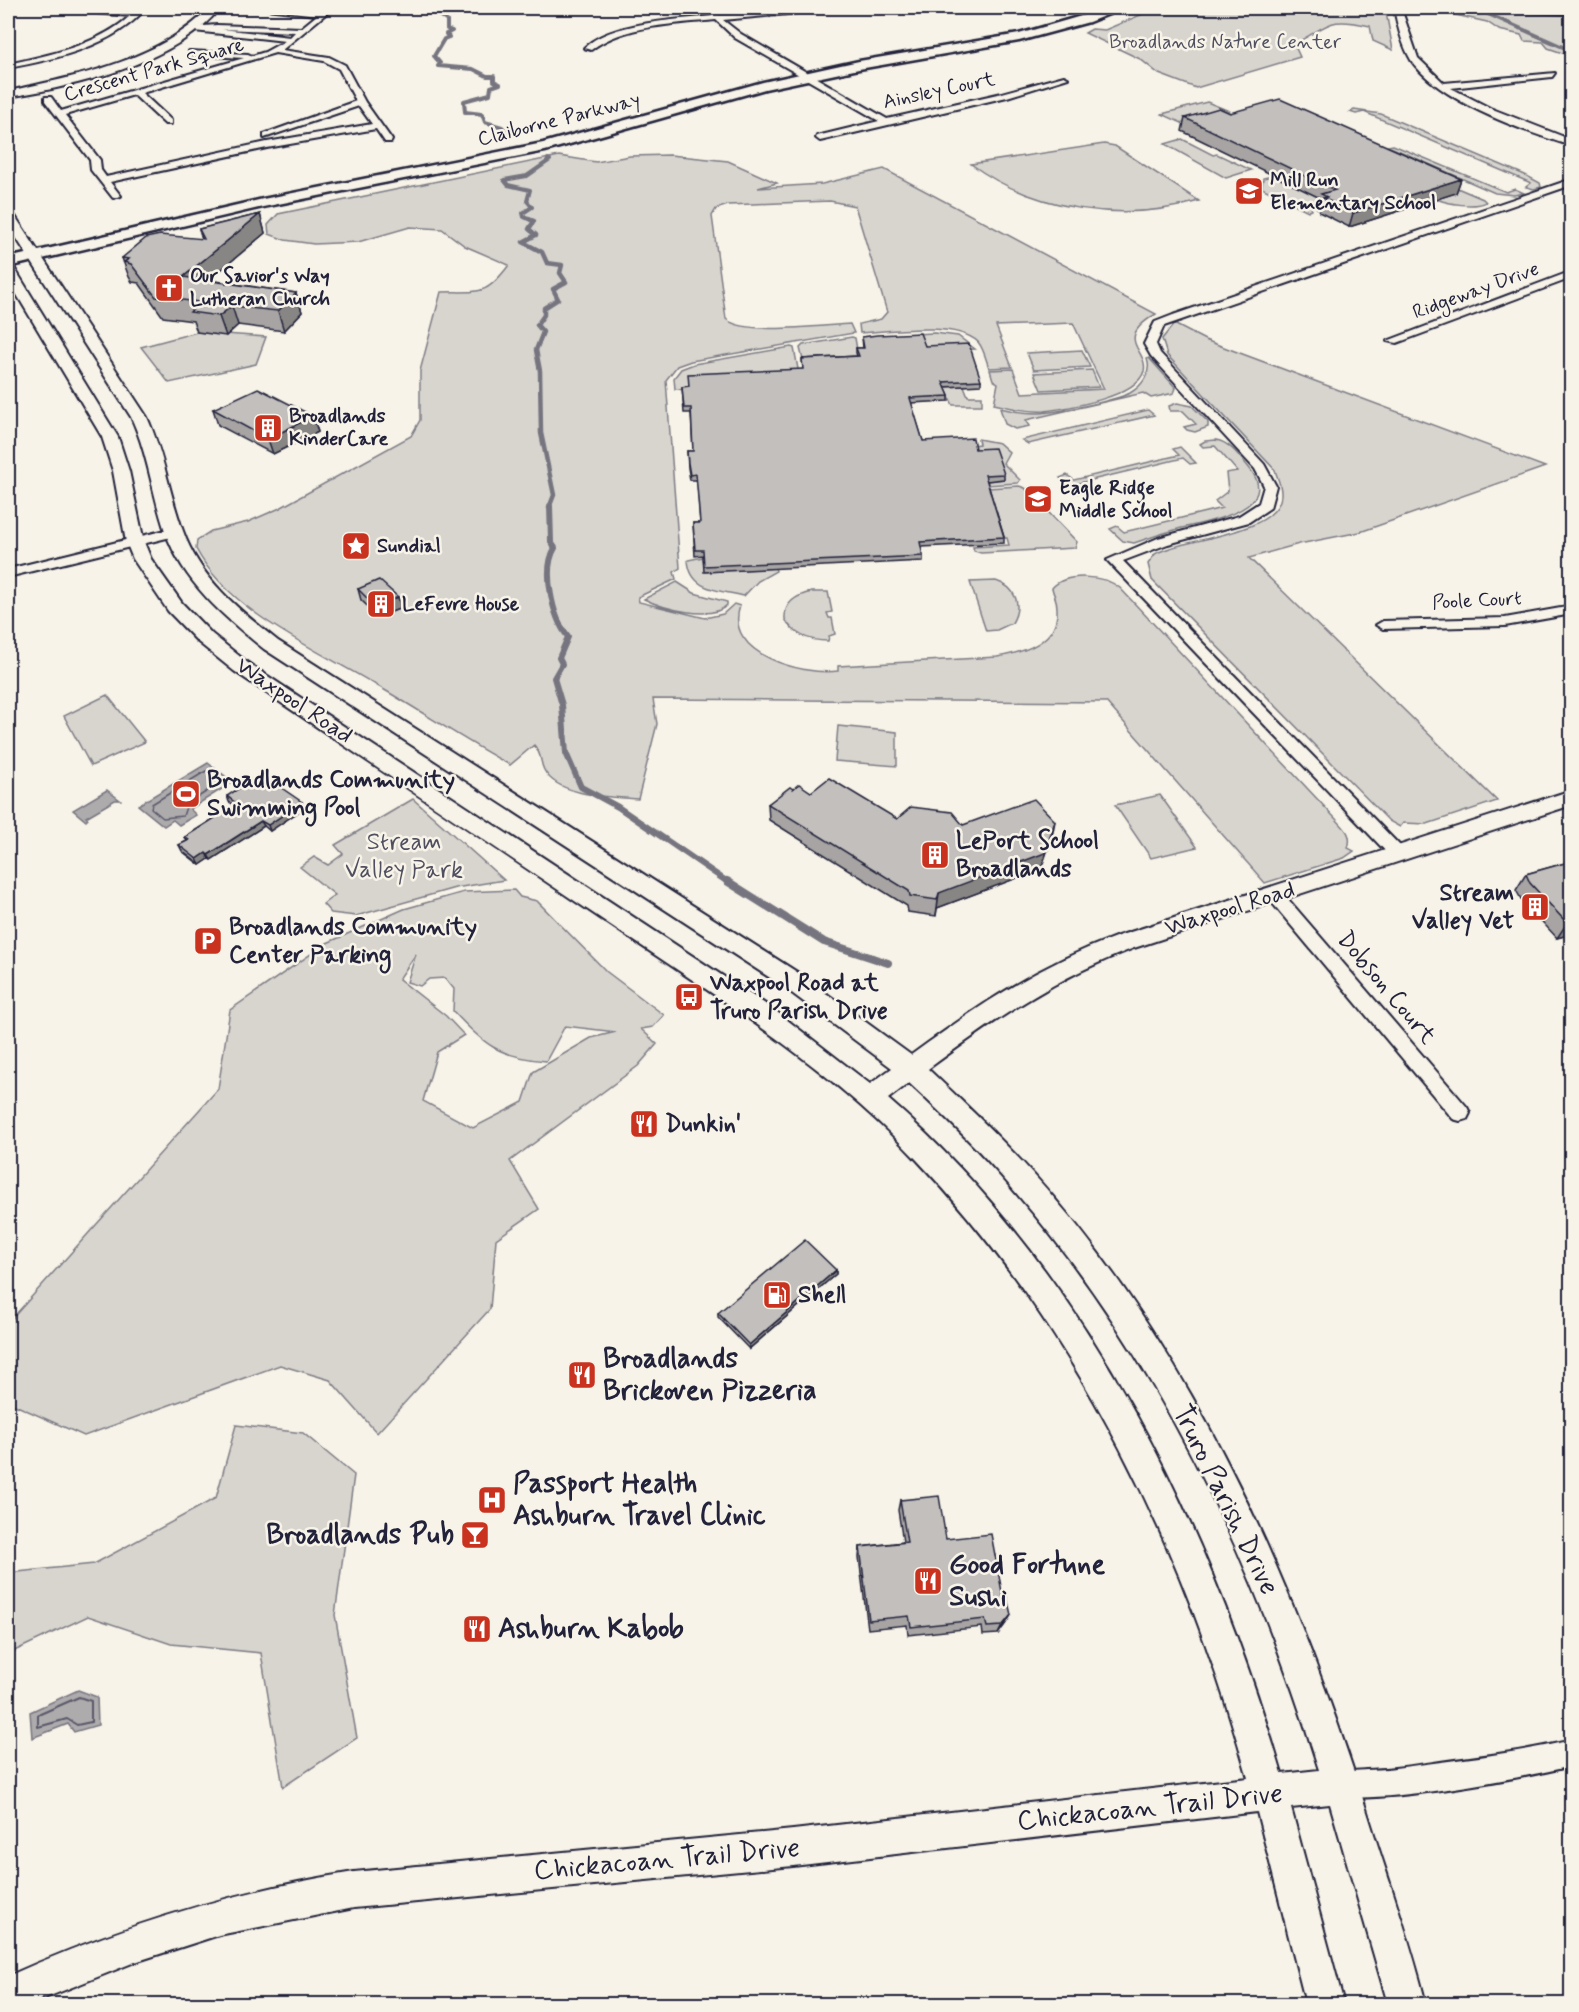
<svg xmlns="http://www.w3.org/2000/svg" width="1579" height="2012" font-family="Mynerve,sans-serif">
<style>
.green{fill:#d8d5cf;stroke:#7d7c85;stroke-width:1.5;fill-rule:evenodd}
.water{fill:#aeabad;stroke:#76747f;stroke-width:1.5}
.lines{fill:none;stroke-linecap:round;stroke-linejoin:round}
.shore-far1{stroke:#5a5969;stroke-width:1.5}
.shore{stroke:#5a5969;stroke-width:2}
.stream-far3{stroke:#76747f;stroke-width:4}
.stream-far2{stroke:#76747f;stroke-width:4.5}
.stream-far1{stroke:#76747f;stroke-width:6}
.stream{stroke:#76747f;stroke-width:8}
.minor-casing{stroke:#22223b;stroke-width:4}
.tertiary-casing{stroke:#22223b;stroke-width:4}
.secondary-casing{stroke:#22223b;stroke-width:5}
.minor{fill:#f7f3e8;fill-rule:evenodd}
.tertiary{fill:#f7f3e8;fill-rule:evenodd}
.secondary{fill:#f7f3e8;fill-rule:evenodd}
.wall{fill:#a7a4a3;stroke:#22223b;stroke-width:1.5}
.shaded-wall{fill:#888684;stroke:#22223b;stroke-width:1.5}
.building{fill:#c2bfbd;stroke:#22223b;stroke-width:1.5}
.labels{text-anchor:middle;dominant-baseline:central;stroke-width:5;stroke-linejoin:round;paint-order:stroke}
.far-park-label{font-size:20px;fill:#504f60;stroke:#f7f3e8}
.far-street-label{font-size:20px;fill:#22223b;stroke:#f7f3e8}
.far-poi-label{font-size:20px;font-weight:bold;fill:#22223b;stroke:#f7f3e8;text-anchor:start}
.street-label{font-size:24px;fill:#22223b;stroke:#f7f3e8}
.poi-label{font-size:24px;font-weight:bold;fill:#22223b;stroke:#f7f3e8;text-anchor:start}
.park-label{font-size:24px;fill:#504f60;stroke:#f7f3e8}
.near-poi-label{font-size:28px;font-weight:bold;fill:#22223b;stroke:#f7f3e8;text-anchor:start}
.near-street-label{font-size:28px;fill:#22223b;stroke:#f7f3e8}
</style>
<rect width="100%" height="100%" fill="#f7f3e8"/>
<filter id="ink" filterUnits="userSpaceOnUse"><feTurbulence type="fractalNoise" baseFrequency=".0167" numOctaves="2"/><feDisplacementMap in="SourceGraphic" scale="12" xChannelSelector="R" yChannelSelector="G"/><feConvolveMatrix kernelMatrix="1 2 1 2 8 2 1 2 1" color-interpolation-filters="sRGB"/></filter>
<g filter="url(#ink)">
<path class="green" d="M1157,8H1379L1386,12L1393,50L1373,41L1370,26C1327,16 1331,25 1294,44L1300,57L1196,88L1159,74L1140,59L1085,33L1092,29L1105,30Z
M1413,8H1563L1571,11V56L1548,48L1543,42L1524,41L1521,35L1499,30L1487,22L1451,14L1416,12Z
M1207,102L1229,111L1184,124L1162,114Z
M1354,110L1381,114L1525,175L1540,183L1541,187L1534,189L1526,187L1531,183L1364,112L1356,114L1350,112Z
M1182,139L1213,155L1217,154L1251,170L1226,178L1165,144Z
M1104,144L1115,146L1199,201C1124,223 1034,211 971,164Z
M1393,145L1506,192L1515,189L1524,193L1514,195L1495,193L1388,146Z
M670,155L728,161L777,183L758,188L822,184L884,169L1156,314C1112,340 1149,350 1144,371C1137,397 1068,408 1045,411C1028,412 1011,408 994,404L998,383L993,380L990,370L1013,369L1022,393L1104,389L1073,323L996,326L1012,367L989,368C986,360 984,349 978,342C956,321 889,331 860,333L859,324L881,319L887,312L855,206L830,201L728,205L716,209L712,216L726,319C744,336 824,325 850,324L854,333L691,361L677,366L666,380L680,568L674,572L676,579L638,597L639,602L705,618L723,614L734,604L740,606C723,654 803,676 838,671V666L997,657C1025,652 1059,642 1057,608C1057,598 1054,597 1052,588C1066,572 1104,575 1120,588L1335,818C1344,828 1353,834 1348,848L1354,851L1344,858L1265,883L1106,702L653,699L657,724L638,799C613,797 558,797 544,770C539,760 543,756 534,745L510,765C464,740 421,711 376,685C316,649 229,612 196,549L197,540L211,531L248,522L280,508L411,436L420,420V371L441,292C480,291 485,297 509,265L465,246L442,229L410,227L358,242L314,244L285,240L269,234L268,225L278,214L559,156L596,162L630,156Z
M1276,175L1327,200L1320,207L1311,206L1312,210L1308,211L1262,188L1263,178Z
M1436,179L1483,199L1486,202C1475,208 1448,204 1437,199Z
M1174,324L1205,340L1545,467L1360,532L1299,544L1249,558L1497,801L1427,824L1403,823L1400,827L1389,821L1152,580L1148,564L1155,554C1181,538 1284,535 1281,492C1281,485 1277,477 1275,470L1167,355L1162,339Z
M197,332L266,337L256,364L169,383L141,347Z
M934,333L958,336L975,349L924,351L914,334Z
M852,337L855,338L859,361L804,364L800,348L803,345Z
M791,347L794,348L799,374L689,390L675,389L674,378L681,369L694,364Z
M1082,350L1090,367L1034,370L1027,353Z
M1149,358L1176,388L1174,393L1151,398L1143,393L1026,420L1030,426L1015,429L1005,424L1000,408C1012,411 1025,413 1037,413C1055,413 1114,401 1130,393C1142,386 1152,373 1147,359Z
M1092,370L1099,387L1041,390L1034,373Z
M964,386L968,396H982V405H953L944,387Z
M1177,403L1192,406L1208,422V427L1195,432L1187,430L1184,427L1196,424L1183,411H1170L1169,406Z
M1148,410L1154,415L1028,444L1022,440Z
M978,439L999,443L1009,452L1003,463L1020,480L1018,483L986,485L985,481L1004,479L995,453L976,454L972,445L979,444Z
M1216,440C1230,442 1241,458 1250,469C1283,511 1202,523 1178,529C1163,533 1149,538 1134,543L1123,541L1110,529L1117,526L1124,532L1222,508L1215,501L1228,491L1226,473L1237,471L1215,446L1203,447L1200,444L1205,441Z
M1180,447L1196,463L1190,464L1183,458L1075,484L1081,491L1078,493L1060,478L1067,475L1074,480L1179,455L1173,449Z
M1019,486L1025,488L1077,542L1075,548L981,553L974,551L973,547L1009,545L1007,538H1003L988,488Z
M703,557L705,572L775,568L776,571L758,581L744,596C719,590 690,591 688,560Z
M996,581C1015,587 1023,604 1012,623L997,630L986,631L970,582Z
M677,582L694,593L727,602V605C712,622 662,608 644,599Z
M812,592H828L832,612L827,613L829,618H832L835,634L829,636L828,641C810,641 794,635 785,619C784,602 797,595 812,592Z
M107,695L145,742L91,766L64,716Z
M838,726L897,732V766L835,761Z
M1160,795L1197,847L1151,858L1115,805Z
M413,799L504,880L455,888L356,916L331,913L323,904L335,895L300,867L314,857L328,865L343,854L335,845Z
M514,890L520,897L537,901L607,972L664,1015L653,1027L641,1029L657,1044L638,1066L510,1161L539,1209L496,1239L490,1309L377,1433L330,1380L280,1365L84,1436L8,1402V1323L218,1089L230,1010L327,943L404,909L464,892ZM416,954L407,982L420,986L429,979L445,978L454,989L453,1011C484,1045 499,1057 546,1061L565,1026L616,1032L591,1038L533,1072L523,1102L473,1128L423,1101L437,1052L464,1035L446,1016L399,979Z
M236,1425L303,1433L354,1475L335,1615L357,1738L283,1787L261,1653L171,1644L88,1616L8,1654V1573L94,1564L216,1498Z"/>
<path class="water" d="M208,763L233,782L190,809L196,815L179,825L173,820L164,826L138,805Z
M107,790L120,800H115L86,817L88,819L86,821L73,810Z
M78,1690L97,1697L98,1725L74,1732L68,1724L32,1738L30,1712Z"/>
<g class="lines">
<path class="shore-far1" d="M206,771L219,779L220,783L187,804L183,816L163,818L151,808L152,804Z"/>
<path class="shore" d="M79,1697L91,1701V1722L77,1725L67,1719L38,1727V1715Z"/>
<path class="stream-far3" d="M430,8L447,21V29L452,31L446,34L449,37L444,39L434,56L440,63L438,66L473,69L487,76H494V81L500,84L491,87L490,94L464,101L465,112L482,114L485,122L502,127L507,132
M1431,8L1572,14
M1488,14L1572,51
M533,221L524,217L523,213L532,207L527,201L530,190L508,185L504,180L527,176L550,160L548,159"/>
<path class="stream-far2" d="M529,219L534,221L529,229L536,235L523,242L542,252L547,263L562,265L560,273L566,282L553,289L558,299L544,308V315L537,325L543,332L536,350L540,371L541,433L554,495L549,508"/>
<path class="stream-far1" d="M550,506L551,542L555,548C542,569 552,617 568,637L559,658L562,664L554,678L562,705L566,753L581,787L618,807L729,883"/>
<path class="stream" d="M727,881L824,942L888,963"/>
<g class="minor-casing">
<path id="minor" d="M57,8L134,12L138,8H146C114,46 54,60 8,68V64C49,55 98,45 130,16L60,10Z
M258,8L322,11L333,8L282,50L329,57L345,65L365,102L392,140L391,142H385L376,129L267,148L110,182L121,196L113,198L91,170L90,160L45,101V97H51L61,111L244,58L192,55L189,51L248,54L252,56L265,52L285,41L194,31L191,27L217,25L301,28L317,15ZM222,29L295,32L290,37ZM275,53L324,61L339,69L356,101L264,134V138L359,106L372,124L267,142L106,177L101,170L100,160L65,115L134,95L165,124H171V120L142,93Z
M819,8H853L723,20L741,34L887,119L1002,93L1064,76L1068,78L1007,97L820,141L816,138L817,136L879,121L735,38L716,20C676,24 623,25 591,50L584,48C609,22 677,20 712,16L709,12L713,10L720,15Z
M1394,8H1401L1418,58L1444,83L1555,73L1552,77L1451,88L1490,108L1572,140V146C1523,131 1440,102 1411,60C1402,45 1397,24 1394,8Z
M1572,179V185L1164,326L1156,344L1160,353L1264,464L1276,486L1270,508L1249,522L1168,544L1123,561L1405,851L1407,855L1405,859H1393L1107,560L1158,538L1239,516L1259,503L1264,486L1255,469L1151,356L1144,344L1155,322L1173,315Z
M1572,271V278L1397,343L1387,341Z
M174,528L179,529V535L8,577V569Z
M1572,606V614L1505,626L1383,629L1376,625L1383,621L1505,618Z
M1275,889L1281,891L1467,1107L1470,1113L1467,1119L1460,1121L1453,1119L1269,899L1267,895L1269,891Z
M1572,1740V1766C1530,1776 1365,1808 1332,1794L1328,1785L1332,1776C1351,1768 1375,1771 1395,1768C1454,1760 1513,1754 1572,1740Z"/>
</g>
<g class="tertiary-casing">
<path id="tertiary" d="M210,8H220C176,63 74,87 8,97V91C78,76 158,61 210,8Z
M8,212L15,216L147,417C164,454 169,493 183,531C200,579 239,610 278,641L797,972L911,1055C980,1005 1037,966 1118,936L1572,790V805L1134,948C1053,979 997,1018 928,1069C965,1104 1001,1138 1035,1176C1201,1361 1301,1599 1374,1834C1392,1890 1412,1947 1426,2004H1388L1330,1804L1291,1808L1344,2004H1306L1257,1812L793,1866L354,1908L219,1935L135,1962L30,2004H8V1976C120,1926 233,1891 354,1872L793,1830L1248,1778C1185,1551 1080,1332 917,1160C830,1067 720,999 615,928C488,843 361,757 234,671L198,642L168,611L133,559L126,542L113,471L102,437L8,280V265L15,269L118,437L129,471L144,542L151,559L182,603L212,634L248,663L773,1009L870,1084L892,1068L781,985L264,649C224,617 183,582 165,531C152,493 148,454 131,417L8,225ZM909,1083C947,1118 984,1154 1017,1194C1159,1359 1255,1564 1319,1770L1282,1774C1209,1525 1087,1271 888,1099Z"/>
</g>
<g class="secondary-casing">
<path id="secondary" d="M1109,8H1124L1089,22L1019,41L859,69L765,89L545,151L263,207L8,267V258L263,199L543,143L763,82L859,61L1019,34Z"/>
</g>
<use href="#minor" class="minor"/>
<use href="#tertiary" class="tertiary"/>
<use href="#secondary" class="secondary"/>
</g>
<path class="wall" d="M1230,113L1461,179L1456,193L1349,227L1319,212L1320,209L1317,208L1320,198L1182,131L1185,118Z
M260,214L265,233L209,280L296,293L302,312L284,331L238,325L226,336L197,332L193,321L163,317L139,283L132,282L129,277L122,258L202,239L199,229Z
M862,337L925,346L981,380V385L945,387L949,396V401L911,403L923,441L975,449L1004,474V479L987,481L1004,537V543L921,547L923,556V561L704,572L703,555L695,556L693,523H700L697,480H690L688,468L687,451H693L691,413H684L682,387L803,369L802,359L857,356L856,353V348H863Z
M213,409L313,416L318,432L273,454L218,425Z
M358,589L401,608L379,617L361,600Z
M793,789L811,792L897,819L963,825L1052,837L1041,869L937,908L936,916L908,912L907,906L769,820L768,804Z
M227,796L304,808L270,831L264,826L211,860L209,859L200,865L182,851L179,845L187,841L185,837L235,805L229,802Z
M1572,861V934L1557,938L1521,899L1516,890L1526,874Z
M836,1270V1274L749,1349L718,1317V1313Z
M900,1500L946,1539L1003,1597L1011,1615L1006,1623L998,1634L983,1635L982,1627L908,1635L907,1625L868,1629L859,1557L860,1547L903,1542L898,1510Z"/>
<path class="shaded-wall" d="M1461,179L1456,193L1349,227L1353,213Z
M260,214L265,233L190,296L183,277Z
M296,293L302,312L284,331L278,311Z
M232,306L238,325L226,336L219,316Z
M313,416L318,432L273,454L268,439Z
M398,597L401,608L379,617L376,607Z
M302,802L304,808L270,831L268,825Z
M261,821L264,826L211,860L208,855Z
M1055,821L1052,837L1041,869L937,908L936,916L939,893Z
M206,853L209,859L200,865L197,859Z
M1572,921V934L1557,938L1567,923Z
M836,1270V1274L749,1349V1345Z
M1011,1615L1006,1623L998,1634L1002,1626Z"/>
<path class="building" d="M1280,99L1461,179L1353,213L1323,198L1327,197L1321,194L1335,190L1185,118L1219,108L1230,113Z
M260,214L183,277L296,293L278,311L232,306L219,316L190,312L200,302L156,297L131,264L124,262L129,259L122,258L146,238L160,235L204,239L199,229Z
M920,333L925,346L969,344L981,380L943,382L949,396L910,398L923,441L973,438L975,449L995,448L1004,474L985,475L1004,537L920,542L923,556L704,566L703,550H695L693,523H700L696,474L690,475L688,463L687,451H693L691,408H684L682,387L689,386L688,374L803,369L802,359L859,356L856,348H864L862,337L877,335Z
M258,388L313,416L268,439L213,409Z
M379,580L398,597L376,607L358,589Z
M261,774L302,802L268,825L261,821L208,855L206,853L197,859L179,845L189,840L185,837L237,804L227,796Z
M829,778L897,819L911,807L952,812L963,825L1034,799L1055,821L1045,853L939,893L937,900L910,896L909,891L768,804L790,787L793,789L799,784L811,792Z
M1572,861V921L1567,923L1530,883L1526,874Z
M805,1240L836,1270L749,1345L718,1313Z
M939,1496L946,1539L991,1534L1003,1597H1007L1011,1615L1002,1626L987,1627L985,1619L911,1627L909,1616L869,1620L860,1547L907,1542L900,1500Z"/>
</g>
<defs>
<g id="school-square" transform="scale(1.5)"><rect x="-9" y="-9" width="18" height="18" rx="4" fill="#c8321e" stroke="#f7f3e8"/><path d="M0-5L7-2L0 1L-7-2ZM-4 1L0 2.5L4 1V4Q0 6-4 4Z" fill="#fff"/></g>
<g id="church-square" transform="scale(1.5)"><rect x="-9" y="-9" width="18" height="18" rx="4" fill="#c8321e" stroke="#f7f3e8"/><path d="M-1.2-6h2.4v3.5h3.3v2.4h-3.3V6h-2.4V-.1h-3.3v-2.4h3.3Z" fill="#fff"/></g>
<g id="building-square" transform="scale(1.5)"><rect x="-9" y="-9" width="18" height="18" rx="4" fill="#c8321e" stroke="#f7f3e8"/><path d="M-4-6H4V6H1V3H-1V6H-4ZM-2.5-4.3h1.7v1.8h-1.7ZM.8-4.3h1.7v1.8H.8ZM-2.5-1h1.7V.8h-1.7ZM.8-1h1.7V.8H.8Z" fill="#fff"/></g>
<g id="sight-square" transform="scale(1.5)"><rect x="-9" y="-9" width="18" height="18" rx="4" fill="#c8321e" stroke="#f7f3e8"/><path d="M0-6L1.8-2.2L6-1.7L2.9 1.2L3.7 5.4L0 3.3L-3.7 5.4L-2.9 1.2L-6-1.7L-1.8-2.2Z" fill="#fff"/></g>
<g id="stadium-square" transform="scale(1.5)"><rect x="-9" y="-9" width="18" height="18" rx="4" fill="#c8321e" stroke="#f7f3e8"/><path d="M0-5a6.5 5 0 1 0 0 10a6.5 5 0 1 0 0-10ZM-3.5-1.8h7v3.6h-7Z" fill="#fff"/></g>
<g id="parking-square" transform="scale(1.5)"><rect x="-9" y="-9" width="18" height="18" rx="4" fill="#c8321e" stroke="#f7f3e8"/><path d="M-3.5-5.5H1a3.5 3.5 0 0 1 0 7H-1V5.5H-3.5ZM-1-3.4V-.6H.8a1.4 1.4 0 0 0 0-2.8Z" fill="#fff"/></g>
<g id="bus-square" transform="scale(1.5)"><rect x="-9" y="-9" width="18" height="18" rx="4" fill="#c8321e" stroke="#f7f3e8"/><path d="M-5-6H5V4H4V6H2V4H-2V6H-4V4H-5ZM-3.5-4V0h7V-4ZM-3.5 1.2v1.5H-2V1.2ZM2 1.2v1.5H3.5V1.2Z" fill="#fff"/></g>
<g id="restaurant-square" transform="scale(1.5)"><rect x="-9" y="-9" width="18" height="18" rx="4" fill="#c8321e" stroke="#f7f3e8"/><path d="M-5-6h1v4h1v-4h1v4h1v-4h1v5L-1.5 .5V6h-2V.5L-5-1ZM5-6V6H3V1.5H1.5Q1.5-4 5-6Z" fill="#fff"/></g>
<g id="fuel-square" transform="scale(1.5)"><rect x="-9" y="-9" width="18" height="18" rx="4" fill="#c8321e" stroke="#f7f3e8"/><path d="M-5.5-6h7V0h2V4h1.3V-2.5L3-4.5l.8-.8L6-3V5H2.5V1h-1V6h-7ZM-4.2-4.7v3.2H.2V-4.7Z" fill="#fff"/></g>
<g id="hospital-square" transform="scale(1.5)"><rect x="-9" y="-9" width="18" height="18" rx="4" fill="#c8321e" stroke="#f7f3e8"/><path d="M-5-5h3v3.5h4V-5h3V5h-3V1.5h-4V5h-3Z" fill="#fff"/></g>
<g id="bar-square" transform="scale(1.5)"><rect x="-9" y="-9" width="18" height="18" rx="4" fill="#c8321e" stroke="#f7f3e8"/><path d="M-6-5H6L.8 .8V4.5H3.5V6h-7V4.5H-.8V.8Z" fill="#fff"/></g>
</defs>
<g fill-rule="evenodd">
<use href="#school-square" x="1249" y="191"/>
<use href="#church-square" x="169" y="288"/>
<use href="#building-square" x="268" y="428"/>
<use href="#school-square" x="1038" y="499"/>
<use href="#sight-square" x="356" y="546"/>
<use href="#building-square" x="381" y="604"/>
<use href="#stadium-square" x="186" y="794"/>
<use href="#building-square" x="935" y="855"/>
<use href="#building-square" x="1535" y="907"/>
<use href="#parking-square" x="208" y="941"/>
<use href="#bus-square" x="689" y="997"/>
<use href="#restaurant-square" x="644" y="1124"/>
<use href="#fuel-square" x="777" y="1295"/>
<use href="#restaurant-square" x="582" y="1375"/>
<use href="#hospital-square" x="492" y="1500"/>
<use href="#bar-square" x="475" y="1535"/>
<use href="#restaurant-square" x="928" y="1581"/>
<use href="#restaurant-square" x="477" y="1629"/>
</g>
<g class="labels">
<g class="far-park-label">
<text x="1225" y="42">Broadlands Nature Center</text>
</g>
<g class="far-street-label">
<text transform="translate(154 70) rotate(-16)">Crescent Park Square</text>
<text transform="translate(939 91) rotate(-12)">Ainsley Court</text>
<text transform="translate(559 120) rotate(-14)">Claiborne Parkway</text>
<text transform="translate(1476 291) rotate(-20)">Ridgeway Drive</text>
<text transform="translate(1477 601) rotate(-3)">Poole Court</text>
</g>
<g class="far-poi-label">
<text x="1270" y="180">Mill Run<tspan x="1270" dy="23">Elementary School</tspan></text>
<text x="190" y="276">Our Savior's Way<tspan x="190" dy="23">Lutheran Church</tspan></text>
<text x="289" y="416">Broadlands<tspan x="289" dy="23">KinderCare</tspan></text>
<text x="1059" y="488">Eagle Ridge<tspan x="1059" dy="23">Middle School</tspan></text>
<text x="377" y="546">Sundial</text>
<text x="402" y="604">LeFevre House</text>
</g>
<g class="street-label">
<text transform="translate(294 701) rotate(34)">Waxpool Road</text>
<text transform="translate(1230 909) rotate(-17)">Waxpool Road</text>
<text transform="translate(1386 988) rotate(50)">Dobson Court</text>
</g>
<g class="poi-label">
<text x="207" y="780">Broadlands Community<tspan x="207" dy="28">Swimming Pool</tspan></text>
<text x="956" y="841">LePort School<tspan x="956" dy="28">Broadlands</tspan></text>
<text x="1514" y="893" text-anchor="end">Stream<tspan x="1514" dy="28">Valley Vet</tspan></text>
<text x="229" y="927">Broadlands Community<tspan x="229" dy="28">Center Parking</tspan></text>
<text x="710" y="983">Waxpool Road at<tspan x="710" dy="28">Truro Parish Drive</tspan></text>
<text x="665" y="1124">Dunkin'</text>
<text x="798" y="1295">Shell</text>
</g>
<g class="park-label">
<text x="404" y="842">Stream<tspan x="404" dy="28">Valley Park</tspan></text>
</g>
<g class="near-poi-label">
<text x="603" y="1359">Broadlands<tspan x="603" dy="32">Brickoven Pizzeria</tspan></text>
<text x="513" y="1484">Passport Health<tspan x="513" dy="32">Ashburn Travel Clinic</tspan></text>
<text x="454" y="1535" text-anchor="end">Broadlands Pub</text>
<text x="949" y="1565">Good Fortune<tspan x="949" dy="32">Sushi</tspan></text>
<text x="498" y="1629">Ashburn Kabob</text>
</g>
<g class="near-street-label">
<text transform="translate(1225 1500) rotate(64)">Truro Parish Drive</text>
<text transform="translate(1150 1808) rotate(-6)">Chickacoan Trail Drive</text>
<text transform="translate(667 1860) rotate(-5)">Chickacoan Trail Drive</text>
</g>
</g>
<rect width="1579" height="2012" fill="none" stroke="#f7f3e8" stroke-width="30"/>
<rect x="15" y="15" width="1549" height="1982" fill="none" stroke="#22223b" stroke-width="2" filter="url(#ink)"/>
</svg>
